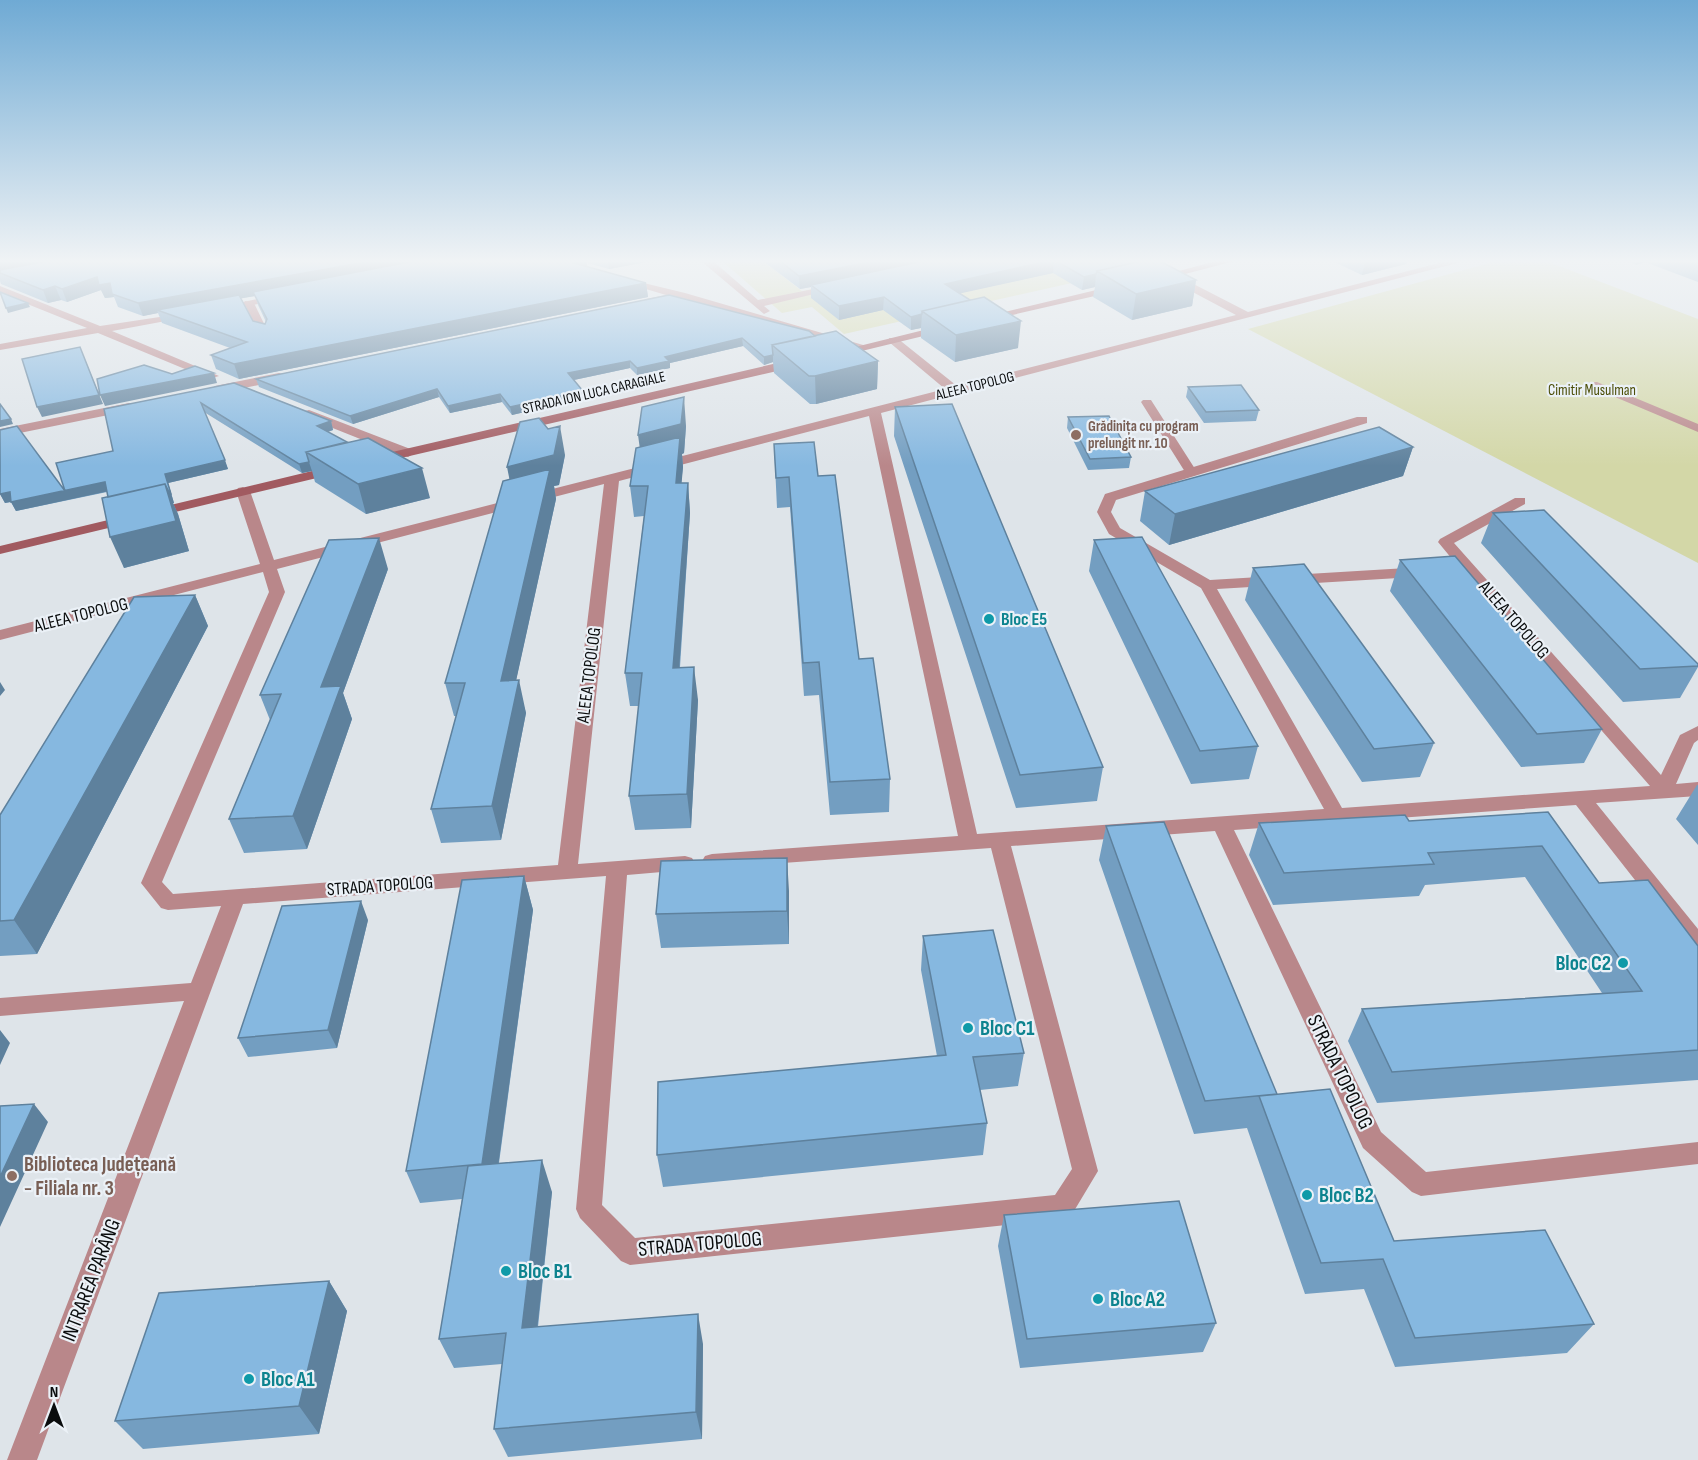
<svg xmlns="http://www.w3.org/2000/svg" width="1698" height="1460" font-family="'Sofia Sans Condensed',sans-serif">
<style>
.green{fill:#d3d7a7}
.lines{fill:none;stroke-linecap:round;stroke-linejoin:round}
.lane{fill:#b9878a;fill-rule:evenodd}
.street{fill:#b9878a;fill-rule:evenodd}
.secondary{fill:#a15a60;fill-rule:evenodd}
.wall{fill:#739ec1;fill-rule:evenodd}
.shaded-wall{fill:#5e819d}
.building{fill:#86b8e0;stroke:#5e819d;stroke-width:1.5}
.education-dot{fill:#8d6e63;stroke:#ebf1f7;stroke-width:2}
.culture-dot{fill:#0f9aa8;stroke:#ebf1f7;stroke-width:2}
.labels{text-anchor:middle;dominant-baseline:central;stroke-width:4.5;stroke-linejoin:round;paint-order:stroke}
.far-street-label{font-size:15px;fill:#0a0c0d;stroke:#ebf1f7}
.far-park-label{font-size:15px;fill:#4c4e08;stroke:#ebf1f7}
.far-education-label{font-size:15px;font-weight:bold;fill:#785e54;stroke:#ebf1f7;text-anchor:start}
.street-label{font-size:18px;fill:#0a0c0d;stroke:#ebf1f7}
.culture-label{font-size:18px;font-weight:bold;fill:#0d838f;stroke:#ebf1f7;text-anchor:start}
.near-culture-label{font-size:21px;font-weight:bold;fill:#0d838f;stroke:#ebf1f7;text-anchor:start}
.near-street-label{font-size:21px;fill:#0a0c0d;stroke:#ebf1f7}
.near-education-label{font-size:21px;font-weight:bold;fill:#785e54;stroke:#ebf1f7;text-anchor:start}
</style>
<rect width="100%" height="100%" fill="#dee4e9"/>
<path class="green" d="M722,261H763L802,291L833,285L1105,261H1170L844,334L812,307L782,313Z
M1497,261H1546L1698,319V563L1248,329Z"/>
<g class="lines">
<path class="lane" d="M245,301L254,303L269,334L268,336L259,334L244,303Z
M1589,382H1597L1698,424V432L1589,386Z
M1143,400H1151L1197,472L1195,475H1187L1141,402Z"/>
<path class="street" d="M701,261H713L758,300L834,285L839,288L764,306L770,311L764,314Z
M1447,261H1465L881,413L977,834L1324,809L1201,588L1109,534L1097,512L1105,494L1357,417H1367V423L1116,500L1111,512L1120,528L1210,580L1457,565L1438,542L1440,539L1515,498H1525V504L1454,543L1661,775L1680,735L1698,726V740L1694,743L1676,784L1698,782V796L1596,803L1698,929V952L1690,950L1576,805L1234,830L1381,1132L1426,1172L1698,1142V1164L1421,1196L1412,1192L1363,1148L1215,831L1011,846L1098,1171L1071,1216L1062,1219L630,1265L621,1261L580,1218L576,1209L606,876L243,904L37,1460H7L184,1001L0,1016V998L191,983L221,906L168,910L161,908L141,883L269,592L263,572L0,640V630L260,564L236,491L238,488L243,487L250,491L274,560L945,389L889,342V338H897L957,386L1236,315L1170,280V276H1178L1248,312ZM869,416L958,836L712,854L705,856L702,861L705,866L712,868L991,848L1072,1169L1055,1195L635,1238L602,1205L627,875L685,870L692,868L695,863L692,858L685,856L578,864L619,481ZM604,484L558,865L173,894L162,882L285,592L277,569ZM1465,574L1650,786L1342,808L1217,589Z
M619,277L685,293L870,347L860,349L680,298L646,303V299L666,295L619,281Z
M0,286L100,326L186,313L188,315L182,318L112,331L219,376L209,379L98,333L0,350V344L87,328L0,293Z
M280,294L285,297L284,299L221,311L216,308Z
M279,373L283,374V380L215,394L209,390L215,386Z
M129,403L133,404V410L0,437V429Z
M309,410L413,450L415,453L408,457L403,456L305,417V411Z"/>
<path class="secondary" d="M1216,261H1235L1158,281L1153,278Z
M1117,285L1121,286V290L986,321L980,318Z
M944,325L948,326V330L837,357L831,353Z
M795,359L801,363L799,366L375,464L368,460L375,456Z
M337,465L342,466V472L0,554V546Z"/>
</g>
<path class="wall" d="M0,261H652L609,269L587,263V267L646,283L648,297L239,379L216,369L211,355L230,348L162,323L158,313L143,316L118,307L114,297L105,298L101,290L67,302L61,300L48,303L1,284L0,281ZM255,296L258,305L266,322L265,324L253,321L241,298Z
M763,261H1135L1196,280L1192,306L1132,320L1093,297L1095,287L1082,290L1053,273L959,293L1018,348L955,362L921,338V328L911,330L883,310L839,320L811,298V287L800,289Z
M1332,261H1407L1406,264L1362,275Z
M1628,261H1698V282L1645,262L1636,265Z
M669,295L815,336L878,361L877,389L816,404H810L774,373L773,362L764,365L743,346L670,363V368L637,375L630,368L574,380L583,391L584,398L512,415L502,402L450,413L439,397L353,424L259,387L256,379Z
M234,383L331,421L333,430L328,432L430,498L366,514L315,482L312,471L302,473L204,412L228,469L168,483L174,503H173L178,514L189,551L124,568L107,492L16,511L11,502L5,503L0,494L65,491L113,451Z
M1188,387L1259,410L1256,421L1204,423L1186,397Z
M895,407L1103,767L1097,801L1016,808L894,436Z
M1068,417L1131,457L1129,468L1088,470L1067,428Z
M686,426L684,453L682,454L683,467L681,483H688L690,513L680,667L698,700L691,828L635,830L629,796L639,706H630L625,673L644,516L634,517L630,486L640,447Z
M774,444L818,476L859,659L890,779L889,812L830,815L819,695L804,696L790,507L777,508Z
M1413,447L1403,476L1169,545L1140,521L1145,491Z
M565,455L559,485L554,486L556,499L516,680L526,713L501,840L441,843L431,809L456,716H454L445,683L509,479Z
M1493,513L1698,664V667L1680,698L1623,702L1481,543Z
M1094,540L1258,746L1249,779L1191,784L1089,571Z
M1400,560L1602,729L1584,763L1521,767L1390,591Z
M1253,568L1434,743L1420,777L1362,782L1245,600Z
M388,569L343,693L352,719L307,849L244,853L229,819L270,720L260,695Z
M195,595L208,626L37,954L0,956V815Z
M1697,785H1698V845L1676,819Z
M1548,812L1599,883L1698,946V1080L1377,1103L1348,1041L1362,1009L1602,993L1525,877L1425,885L1419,896L1273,905L1249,855L1259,823L1409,821Z
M1106,826L1277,1094L1394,1241L1594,1324L1567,1353L1395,1367L1364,1289L1305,1294L1247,1128L1194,1134L1099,860Z
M524,876L533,910L499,1163L552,1192L538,1327L703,1344L702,1439L508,1457L494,1429L502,1364L454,1368L439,1339L462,1199L420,1203L406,1171Z
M789,891V944L661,948L656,914Z
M368,920L337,1048L248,1057L238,1038Z
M923,936L1024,1053L1018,1086L980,1090L987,1123L983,1155L663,1187L657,1155L937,1056L921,970Z
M1004,1215L1216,1323L1203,1352L1020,1368L998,1246Z
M329,1281L347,1311L319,1434L143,1449L115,1421Z"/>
<path class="shaded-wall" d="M0,261H69L0,273Z
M371,261H445L253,292L255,296L165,312L157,310L158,313L143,316L138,303Z
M582,261H586L588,273L574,263Z
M608,261H652L609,269Z
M875,261H938L811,285V287L800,289L799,276Z
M1048,261H1054L1053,273L944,297L945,284Z
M1365,261H1407L1406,264L1362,275Z
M1638,261H1646L1636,265Z
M1096,274L1095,287L1082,290L1084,277Z
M97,277L110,283L114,297L105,298L101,290L67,302L62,289Z
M1196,280L1192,306L1132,320L1136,294Z
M646,283L648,297L239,379L234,364Z
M55,286L61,300L48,303L43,290Z
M884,297L883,310L839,320V306Z
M28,303L30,307L8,313L6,308Z
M922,314L921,328L911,330V317Z
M1021,321L1018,348L955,362L956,335Z
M742,338L743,346L670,363V368L637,375V368L665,357Z
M80,347L103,404L42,417L37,407Z
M773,355V362L764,365V357Z
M630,361V368L569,381L568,373Z
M878,361L877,389L816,404L815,376Z
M214,373L217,383L105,406L100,395Z
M437,389L439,397L353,424L350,416Z
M583,391L584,398L512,415L510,407Z
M500,394L502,402L450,413L448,406Z
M684,397L686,426L684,453L682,454L683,467L679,513L642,464L638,435Z
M11,419L13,424L0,427V421Z
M331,421L333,430L320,434L317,426Z
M560,426L565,455L559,485L554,486L556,499L509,713L501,681L513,497L507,467Z
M1413,447L1403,476L1169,545L1175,514Z
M225,460L228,469L168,483L174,503H173L178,514L189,551L124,568L110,537L114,517L165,474Z
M309,462L312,471L302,473L299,464Z
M422,468L430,498L366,514L358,484Z
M105,482L109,491L16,511L11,502Z
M688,483L690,513L677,700L673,668Z
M10,492L15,501L5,503L0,494Z
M379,538L388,569L343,693L352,719L307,849L293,816L321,687Z
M195,595L208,626L37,954L14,920Z
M694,667L698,700L691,828L687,794Z
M519,680L526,713L501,840L492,806Z
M0,682L5,690L0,696Z
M787,858L789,891V944L787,911Z
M524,876L533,910L494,1196L482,1164Z
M361,901L368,920L337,1048L328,1030Z
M0,1030L10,1043L0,1065Z
M34,1104L48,1122L0,1227V1177Z
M542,1160L552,1192L534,1358L522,1328Z
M329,1281L347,1311L319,1434L299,1406Z
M698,1314L703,1344L702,1439L696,1412Z"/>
<path class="building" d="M47,261H371L138,303L112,294L110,283L99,285L97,277L62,289L55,286L43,290L0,273V270Z
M414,261H582L574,263L646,283L234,364L211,355L247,342L157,310L239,295L253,321L265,324L267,319L253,292Z
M780,261H875L799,276Z
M923,261H1048L945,284L970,300L922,311V314L911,317L884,297L839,306L811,285Z
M1056,261H1135L1137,262L1097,271L1096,274L1084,277Z
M1141,261H1160L1196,280L1136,294L1097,271Z
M0,292L28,303L6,308Z
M669,295L809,331L815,336L772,345L773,355L764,357L742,338L665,357L669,361L637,368L630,361L568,373L583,391L510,407L500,394L448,406L437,389L350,416L256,379Z
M984,297L1021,321L956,335L922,311Z
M836,331L878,361L815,376H809L772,345Z
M80,347L99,395L37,407L22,359Z
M144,365L172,374L195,366L214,373L100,395L97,379Z
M234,383L331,421L317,426L347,442L306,452L309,462L299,464L201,403L225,460L165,474L171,494H170L165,484L108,497L105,482L11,502L10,492L0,494V430L17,426L65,491L56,463L113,451L104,409Z
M1241,385L1259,410L1206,412L1188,387Z
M684,397L681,424L638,435L642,407Z
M0,404L11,419L0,421Z
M952,404L1103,767L1020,775L895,407Z
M1109,416L1131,457L1090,459L1068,417Z
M539,418L548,429L560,426L554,455L507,467L520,422Z
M1379,427L1413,447L1175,514L1145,491Z
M680,437L676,483H688L673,668L694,667L687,794L629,796L642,673H625L648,486H630L636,448Z
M368,438L422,468L358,484L306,452Z
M814,442L818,476L835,475L859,659L873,658L890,779L830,782L819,662L803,663L789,477L776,478L774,444Z
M550,469L501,681L519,680L492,806L431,809L465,683H445L503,481Z
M165,484L176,521L110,537L102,498Z
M1544,510L1698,664V666L1640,669L1493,513Z
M1142,537L1258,746L1200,751L1094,540Z
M379,538L321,687L341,686L293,816L229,819L281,694L260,695L329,540Z
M1455,556L1602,729L1537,734L1400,560Z
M1304,564L1434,743L1374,749L1253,568Z
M195,595L14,920L0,921V815L134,597Z
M1548,812L1599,883L1648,880L1698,946V1050L1392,1072L1362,1009L1642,991L1542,846L1428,853L1434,864L1284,873L1259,823L1405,815L1409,821Z
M1164,822L1277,1094L1205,1101L1106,826Z
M787,858V911L656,914L661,861Z
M524,876L482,1164L406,1171L462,880Z
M361,901L328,1030L238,1038L282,906Z
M993,930L1024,1053L973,1057L987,1123L657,1155L658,1082L946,1055L923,936Z
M1330,1089L1394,1241L1545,1230L1594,1324L1415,1338L1383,1259L1321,1263L1259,1096Z
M34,1104L0,1177V1106Z
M542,1160L522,1328L698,1314L696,1412L494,1429L506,1333L439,1339L468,1166Z
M1179,1201L1216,1323L1027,1339L1004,1215Z
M329,1281L299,1406L115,1421L159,1293Z"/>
<linearGradient id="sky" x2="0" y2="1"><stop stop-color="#6faad4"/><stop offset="0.56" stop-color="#f0f3f5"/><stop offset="1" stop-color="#f0f3f5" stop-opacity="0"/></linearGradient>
<rect width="1698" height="466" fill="url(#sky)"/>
<g class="education-dot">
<circle cx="1076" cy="435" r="6"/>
<circle cx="12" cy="1176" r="6"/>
</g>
<g class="culture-dot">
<circle cx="989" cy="619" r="6"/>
<circle cx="1623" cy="963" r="6"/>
<circle cx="968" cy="1028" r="6"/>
<circle cx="1307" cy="1195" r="6"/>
<circle cx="506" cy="1271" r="6"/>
<circle cx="1098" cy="1299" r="6"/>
<circle cx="249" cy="1379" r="6"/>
</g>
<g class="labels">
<g class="far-street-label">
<text transform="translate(975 386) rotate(-14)">ALEEA TOPOLOG</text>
<text transform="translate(594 393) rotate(-13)">STRADA ION LUCA CARAGIALE</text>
</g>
<g class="far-park-label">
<text x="1592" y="390">Cimitir Musulman</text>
</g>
<g class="far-education-label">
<text x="1088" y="426">Grădinița cu program<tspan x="1088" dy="17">prelungit nr. 10</tspan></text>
</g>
<g class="street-label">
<text transform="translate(81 615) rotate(-14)">ALEEA TOPOLOG</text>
<text transform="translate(1514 620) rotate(49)">ALEEA TOPOLOG</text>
<text transform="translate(589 675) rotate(-83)">ALEEA TOPOLOG</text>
<text transform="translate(380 886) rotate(-4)">STRADA TOPOLOG</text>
</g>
<g class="culture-label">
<text x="1001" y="619">Bloc E5</text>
</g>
<g class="near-culture-label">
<text x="1611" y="963" text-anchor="end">Bloc C2</text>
<text x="980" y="1028">Bloc C1</text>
<text x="1319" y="1195">Bloc B2</text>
<text x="518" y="1271">Bloc B1</text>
<text x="1110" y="1299">Bloc A2</text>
<text x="261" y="1379">Bloc A1</text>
</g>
<g class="near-street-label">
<text transform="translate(1340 1072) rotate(64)">STRADA TOPOLOG</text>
<text transform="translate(700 1244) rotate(-5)">STRADA TOPOLOG</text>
<text transform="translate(91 1280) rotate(-69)">INTRAREA PARÂNG</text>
</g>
<g class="near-education-label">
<text x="24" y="1164">Biblioteca Județeană<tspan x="24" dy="24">- Filiala nr. 3</tspan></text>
</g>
</g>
<g transform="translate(54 1406)" stroke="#ebf1f7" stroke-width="4.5" paint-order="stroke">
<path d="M0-4.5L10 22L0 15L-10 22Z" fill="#0a0c0d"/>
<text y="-9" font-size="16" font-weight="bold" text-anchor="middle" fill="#0a0c0d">N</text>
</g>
</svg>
